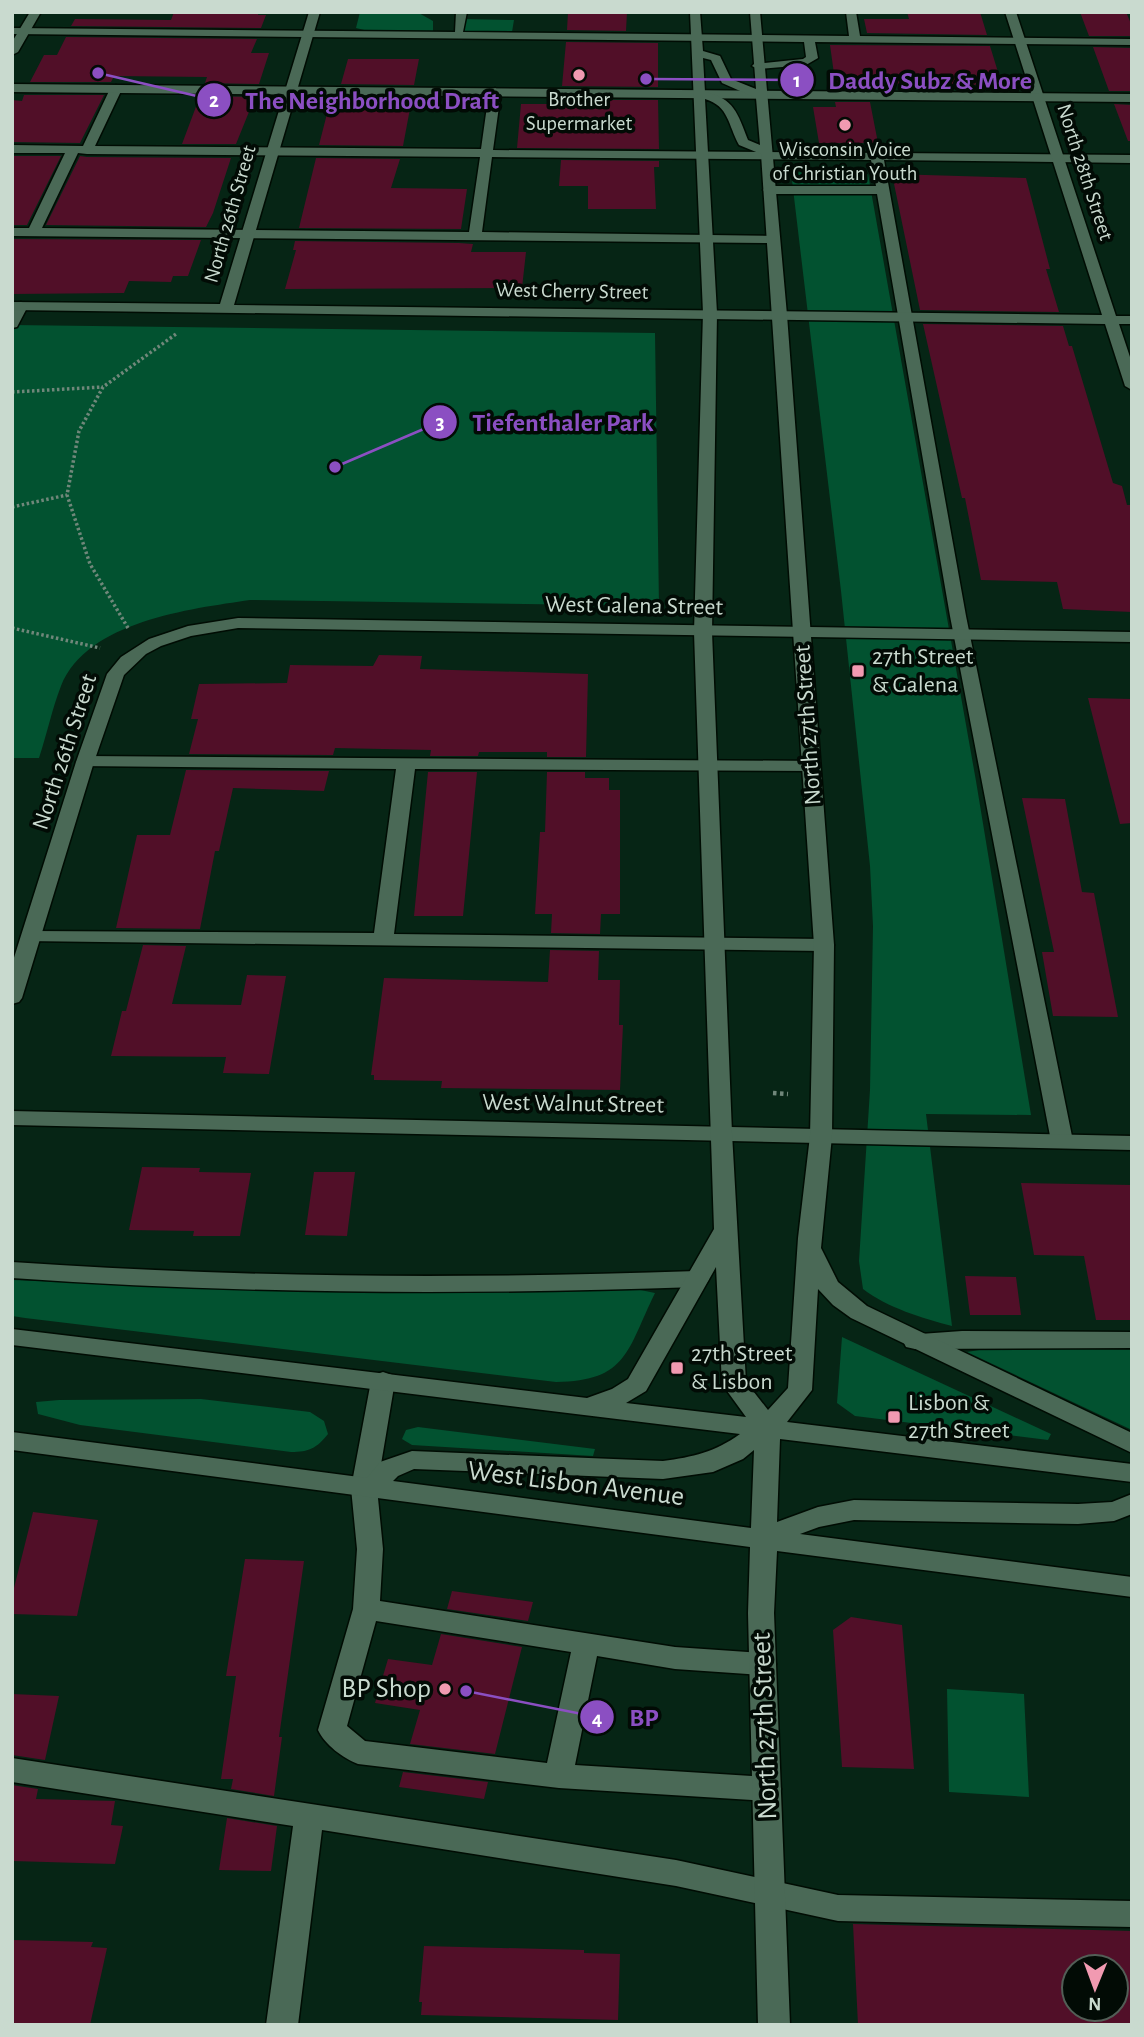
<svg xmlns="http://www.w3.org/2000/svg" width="1144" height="2037" font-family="'Alegreya Sans',sans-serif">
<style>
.green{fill:#025230}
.building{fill:#510f28;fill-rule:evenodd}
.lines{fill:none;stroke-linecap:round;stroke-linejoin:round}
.service-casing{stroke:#000c03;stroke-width:3}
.minor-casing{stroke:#000c03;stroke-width:3}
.tertiary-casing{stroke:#000c03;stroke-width:3}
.secondary-casing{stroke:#000c03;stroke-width:3}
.path-far1{stroke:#70877a;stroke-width:3.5;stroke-dasharray:2.5 2.5;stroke-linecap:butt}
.path{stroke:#70877a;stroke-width:4.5;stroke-dasharray:3.5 3.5;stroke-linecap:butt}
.service{fill:#4a6956;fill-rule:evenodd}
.minor{fill:#4a6956;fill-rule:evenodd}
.tertiary{fill:#4a6956;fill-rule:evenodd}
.secondary{fill:#4a6956;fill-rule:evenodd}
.poi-dot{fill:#f19ab1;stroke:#020b05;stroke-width:2.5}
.labels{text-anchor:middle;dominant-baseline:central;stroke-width:7;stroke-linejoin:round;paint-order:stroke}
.far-poi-label{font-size:21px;fill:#c9dacf;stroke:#020b05}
.far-street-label{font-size:21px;fill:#c9dacf;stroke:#020b05}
.street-label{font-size:24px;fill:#c9dacf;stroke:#020b05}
.poi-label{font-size:24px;fill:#c9dacf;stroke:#020b05;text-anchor:start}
.near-street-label{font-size:28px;fill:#c9dacf;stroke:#020b05}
.near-poi-label{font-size:28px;fill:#c9dacf;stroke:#020b05;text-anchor:end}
.leader{fill:none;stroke:#8b4fc2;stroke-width:2.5}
.callout-dot{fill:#8b4fc2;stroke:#020b05;stroke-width:2.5}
.mark-label{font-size:21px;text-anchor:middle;font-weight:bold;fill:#fff}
.callout-label{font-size:26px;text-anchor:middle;font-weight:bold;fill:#8b4fc2;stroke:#020b05;stroke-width:7;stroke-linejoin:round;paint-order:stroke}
</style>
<rect width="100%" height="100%" fill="#062515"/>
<path class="green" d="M360,12H417L433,21V31H368L356,28Z
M461,19L514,20L512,32L459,31Z
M791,172L868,174L976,781L1031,1115L926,1114L952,1326C922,1318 888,1308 863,1289L859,1261L870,1090L873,926L870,866L841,591Z
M12,325L655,333L659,606L250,600C190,609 87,621 61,686C52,709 47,734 39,758H12Z
M12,1280L278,1289L631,1288L655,1293C627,1350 628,1381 556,1382L25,1318L12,1316Z
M842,1337L1051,1434L1048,1440L855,1416L837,1403Z
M991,1348L1132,1350V1430L967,1352Z
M201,1399L310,1412L324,1421L328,1434C317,1448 309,1452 291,1452L80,1425L38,1414L36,1402L59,1400Z
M418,1427L595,1449L593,1456L412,1445L402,1439L406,1430Z
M947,1689L1024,1694L1029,1797L949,1792Z"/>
<path class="building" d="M174,12H259L258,15H266L261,28L71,26L75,19L171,20Z
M568,12H627L626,31L567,30Z
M907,12H980L987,35L867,33L864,19H909Z
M1080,12H1126L1132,26V36H1089Z
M66,37L257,39L251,53H269L259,84L205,83L207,77L114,76L111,82H30L44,55H57Z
M566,42L658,43V87L562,86Z
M830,45L990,46L1002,85L866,84L867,89H833L830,74H834Z
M1093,47L1132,48V91H1109Z
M348,59H419L414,85L341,84Z
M104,95L80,143L12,142V100L22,101L24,95Z
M200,96L255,97L236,144H182Z
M338,98H412L403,146L319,145L330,102H337Z
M561,100H658L659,149L517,148L521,104H561Z
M835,102H870L878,143H819L813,107H836Z
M1114,104L1132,105V141H1128Z
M12,156H61L27,225H12Z
M80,156L87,157L231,158L213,213L206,227L46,225Z
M316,158L400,159L391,188L467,189L461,229L299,228Z
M561,160L659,161V167H654L656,209H588V186H559Z
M892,174L1026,178L1050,269H1046L1059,312L920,310Z
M12,239L201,240L188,276H173L171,282L129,281L124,293L12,294Z
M295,241L459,243L473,244L471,252H526L522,288L285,289L296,250H293Z
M923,324L1063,326L1069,346H1072L1113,483L1122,486L1127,505H1132V612L1063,609L1057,582L981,580L965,498H962Z
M379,655L422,656L420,669L588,674L586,757H547V752H479L478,756H430L431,750L335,748L333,755L189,754L198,719H191L199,684L287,683L290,665L373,666Z
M1088,698L1132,699V823L1120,824Z
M186,770L329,771L324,791L233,788L219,851H215L200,929L116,928L137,835H170Z
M428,772H477L463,916H414Z
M547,772H585V778H609V790H620V914H601L600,934L551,933L552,914H535L540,832H545Z
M1022,798L1065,799L1082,892L1094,893L1118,1017L1053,1016L1042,952H1054Z
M143,945L186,946L172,1004L241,1005L247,975L286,976L269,1074L223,1073L226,1057L111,1056L122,1011H126Z
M550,950L599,951L598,980H620L619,1025H623L620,1090L441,1088L442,1081L374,1080V1075H371L384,978L548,982Z
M142,1167L200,1168L199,1172L251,1173L240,1236H193L194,1231L129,1230Z
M314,1172H355L347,1236L305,1235Z
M1021,1183L1132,1185V1320H1096L1084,1256L1034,1255Z
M965,1276L1016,1277L1021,1315H970Z
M33,1512L98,1520L77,1616L12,1614V1596Z
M245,1559L304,1561L279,1737H282L274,1796L231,1789L233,1779H221L236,1676H226Z
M452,1591L533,1602L528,1621L447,1609Z
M851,1617L902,1625L914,1769L842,1767L833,1630Z
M441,1634L522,1647L495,1754L410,1744L420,1710L375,1703L388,1659L432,1665Z
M12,1694L59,1696L45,1760L12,1755Z
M403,1772L488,1782L484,1799L399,1787Z
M12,1785L38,1789L36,1799L115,1801L111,1825L123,1826L115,1864L12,1861Z
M227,1818L277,1826L271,1871L219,1870Z
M853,1924L1132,1931V2025H858ZM1074,1967H1116V2009H1074Z
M12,1940L93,1942L91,1947L107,1948L90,2025H12Z
M424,1946L584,1950V1953L620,1954L618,2020L421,2015L422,2002H419Z"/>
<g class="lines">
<g class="service-casing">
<path id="service" d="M456,12H467L463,32L849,36L846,12H856L860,36L1132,39V45L815,42L818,58L806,65L758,69L752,66L754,64L803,59L806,57L804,42L12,34V28L455,32Z
M116,85L122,89L95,146L481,149L489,92L495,88L501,92L493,150L1132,155V163L884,160L966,616L1073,1141L1070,1146H1054L1051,1141L950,616L877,194H769L763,190L769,186H876L871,160L492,157L482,232L778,236V242L773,243L12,236V228H29L65,153H12V145L83,146L110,89ZM78,153L87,154L480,157L469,232L42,228Z
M21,302L28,306L17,327L12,328V310L16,303Z
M85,756L818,761L820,765L811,771L415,769L394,934L824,939L831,941L834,945L831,949L824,951L25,941L22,937L25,933L32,931L374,933L396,769L78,766L76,762Z
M12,1262C241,1278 468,1279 697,1271L705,1273L709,1279L705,1285L697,1287C468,1295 241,1294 12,1278Z
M962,1331L1132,1332V1348L915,1349L906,1347L903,1341L906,1335Z
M383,1372L392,1375L395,1381L377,1488L383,1549L380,1601L675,1647L762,1653L772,1656L776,1664L772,1672L762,1675L675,1669L597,1656L575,1765L767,1777L777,1781L781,1789L777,1797L767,1801L559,1788L358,1764C343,1758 325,1745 318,1730L353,1609L357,1549L351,1488L371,1381L374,1375ZM376,1621L571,1652L547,1763L365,1741L347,1726Z
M12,1758L676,1860L838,1895L1132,1901V1927L838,1921L676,1886L322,1830L298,2025H266L293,1826L12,1782Z"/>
</g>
<g class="minor-casing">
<path id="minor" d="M30,12H41L18,52L12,55V42Z
M309,12H320L234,305L1102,315L1005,12H1016L1116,316H1132V324H1119L1132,363V390L1125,386L1105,324L12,310V302L220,304Z
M238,618L1132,632V642L238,628L191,636L161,646L146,654L124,675L94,762L22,998L19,1002L12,1004V964L76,762L107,674L121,657L149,639L188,626Z
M12,1111L1132,1136V1150L12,1125Z"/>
</g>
<g class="tertiary-casing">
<path id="tertiary" d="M12,84L1132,94V102L12,92Z"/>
</g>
<g class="secondary-casing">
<path id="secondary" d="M690,12H700L703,51L720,56L731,79L756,89L750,12H760L787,315L834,945L832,1136L821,1248L838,1282L867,1306L1132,1433V1453L851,1318L833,1305L818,1289L812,1390L787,1422L1132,1464V1482L780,1439L777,1522L818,1507L854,1500L1078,1504L1112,1502L1132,1494V1514L1114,1521L1078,1524L854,1520L819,1527L800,1534L1132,1577V1597L777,1551L774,1613L790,2025H758L748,1613L750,1547L12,1450V1432L367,1478L380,1462L412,1451L663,1461C693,1457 715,1452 740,1434L12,1345V1329L587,1398L612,1389L628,1379L714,1229L694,632L703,313ZM703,58L711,60L722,83L756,98L760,145L748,140C738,114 734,98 705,92ZM705,99C729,106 728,125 739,145L761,154L814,945L810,1136L798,1238L788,1388L768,1410L746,1382L732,1133L712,632L717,313ZM716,1267L722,1384L746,1417L626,1403L646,1391ZM754,1450L751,1528L393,1481L398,1476L414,1469L663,1479L713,1472L743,1459Z"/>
</g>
<path class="path-far1" d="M12,392L103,387
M12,507L67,495
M12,628L100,648
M128,628L90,564L67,495L79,431L103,387L176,334"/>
<path class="path" d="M773,1093L788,1094"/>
<use href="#service" class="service"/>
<use href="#minor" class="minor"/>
<use href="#tertiary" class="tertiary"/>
<use href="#secondary" class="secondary"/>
</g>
<g class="poi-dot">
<circle cx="579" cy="75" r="7"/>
<circle cx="845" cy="125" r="7"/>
<rect x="851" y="664" width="14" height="14" rx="3.5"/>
<rect x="670" y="1361" width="14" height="14" rx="3.5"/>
<rect x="887" y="1410" width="14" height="14" rx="3.5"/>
<circle cx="445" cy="1689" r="7"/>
</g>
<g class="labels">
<g class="far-poi-label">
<text x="579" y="99">Brother<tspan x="579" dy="24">Supermarket</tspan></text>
<text x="845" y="149">Wisconsin Voice<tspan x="845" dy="24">of Christian Youth</tspan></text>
</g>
<g class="far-street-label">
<text transform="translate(1085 172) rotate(72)">North 28th Street</text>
<text transform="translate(230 214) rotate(-74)">North 26th Street</text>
<text transform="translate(572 291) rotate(1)">West Cherry Street</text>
</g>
<g class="street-label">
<text transform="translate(634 606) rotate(1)">West Galena Street</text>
<text transform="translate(808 725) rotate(-94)">North 27th Street</text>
<text transform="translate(65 752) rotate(-72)">North 26th Street</text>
<text transform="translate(573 1104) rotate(1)">West Walnut Street</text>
</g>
<g class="poi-label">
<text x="872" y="657">27th Street<tspan x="872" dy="28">&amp; Galena</tspan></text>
<text x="691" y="1354">27th Street<tspan x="691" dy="28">&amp; Lisbon</tspan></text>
<text x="908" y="1403">Lisbon &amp;<tspan x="908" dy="28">27th Street</tspan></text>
</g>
<g class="near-street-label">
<text transform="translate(576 1484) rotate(7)">West Lisbon Avenue</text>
<text transform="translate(765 1726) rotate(-92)">North 27th Street</text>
</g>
<g class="near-poi-label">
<text x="431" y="1689">BP Shop</text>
</g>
</g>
<path class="leader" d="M646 79L797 80M98 73L214 100M335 467L440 422M466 1691L597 1717"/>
<g class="callout-dot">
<circle cx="646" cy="79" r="7"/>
<circle cx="98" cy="73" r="7"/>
<circle cx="335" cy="467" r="7"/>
<circle cx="466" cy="1691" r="7"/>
<circle cx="797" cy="80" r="18"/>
<circle cx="214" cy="100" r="18"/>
<circle cx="440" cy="422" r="18"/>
<circle cx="597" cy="1717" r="18"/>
</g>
<g class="mark-label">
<text x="797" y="87">1</text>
<text x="214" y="107">2</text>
<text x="440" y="429">3</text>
<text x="597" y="1725">4</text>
</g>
<g class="callout-label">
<text x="930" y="89">Daddy Subz &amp; More</text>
<text x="372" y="109">The Neighborhood Draft</text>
<text x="563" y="431">Tiefenthaler Park</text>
<text x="644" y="1726">BP</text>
</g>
<rect width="1144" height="2037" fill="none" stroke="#c9dacf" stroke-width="28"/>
<g transform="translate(1095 1988) rotate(181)"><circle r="33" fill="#020b05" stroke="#525e56" stroke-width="2"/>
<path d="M0-5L12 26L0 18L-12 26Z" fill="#f19ab1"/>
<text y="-10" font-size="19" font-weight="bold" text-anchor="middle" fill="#c9dacf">N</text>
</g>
</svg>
